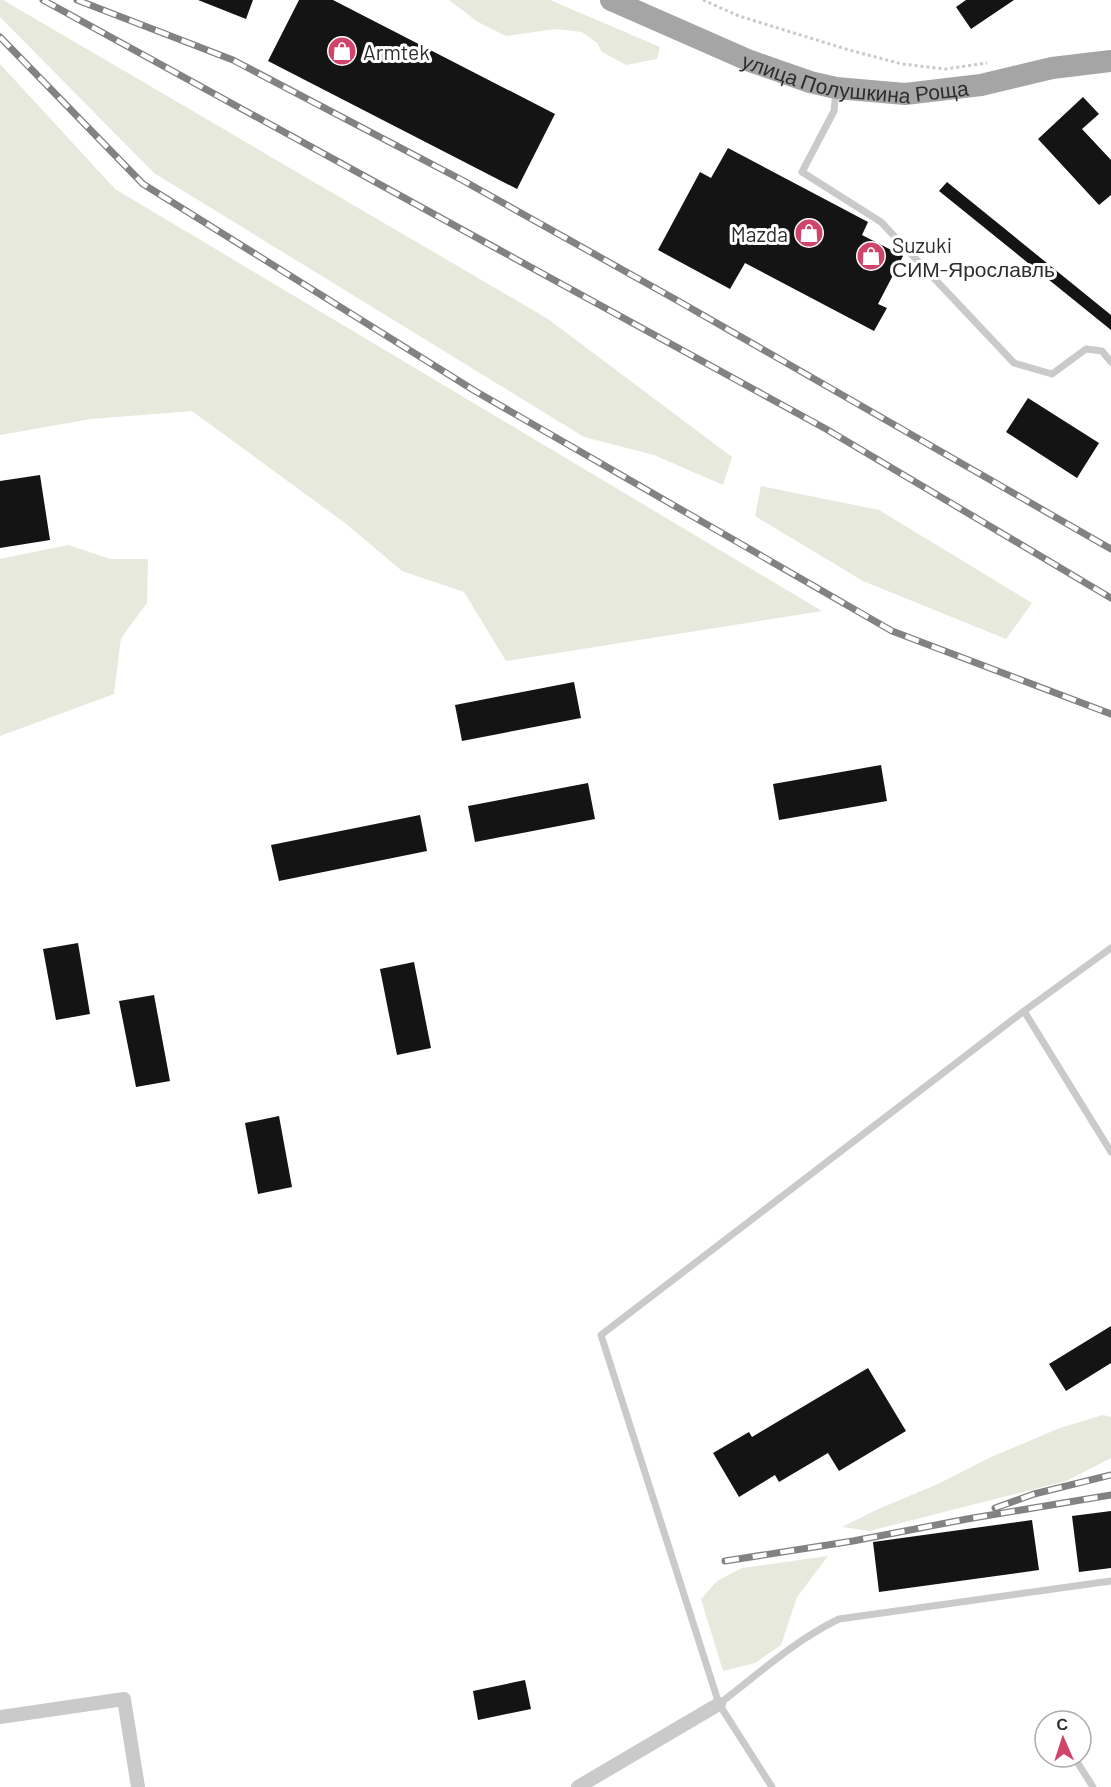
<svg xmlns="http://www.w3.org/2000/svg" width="1111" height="1787" font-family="Barlow,sans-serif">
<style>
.green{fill:#e6e9dc}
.building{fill:#141414}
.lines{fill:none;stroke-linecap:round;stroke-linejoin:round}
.path{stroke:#cacaca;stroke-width:3;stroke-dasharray:3 3;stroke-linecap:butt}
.lane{stroke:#cacaca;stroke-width:7}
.street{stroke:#cacaca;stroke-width:14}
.primary{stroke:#a5a5a5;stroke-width:22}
.rail-casing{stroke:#828282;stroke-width:7}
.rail{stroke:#fff;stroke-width:4.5;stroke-dasharray:14;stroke-linecap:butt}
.labels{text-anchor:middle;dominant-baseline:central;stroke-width:6;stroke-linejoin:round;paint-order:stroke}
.poi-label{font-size:21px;fill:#2d2d2d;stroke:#fff;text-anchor:start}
.street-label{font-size:21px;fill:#2d2d2d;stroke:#fff}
</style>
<rect width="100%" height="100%" fill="#fff"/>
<path class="green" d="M0,0H3L548,319L732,457L723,485L654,455L584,437L154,173L0,17Z
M449,0H550L660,47L657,59L626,65L602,52L597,43L582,32L555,29L506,36L478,22Z
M0,64L115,189L822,611L506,661L464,592L402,571L345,523L192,411L91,419L0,435Z
M761,486L879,510L1032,603L1006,639L863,581L755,516Z
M68,545L110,559H148L147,603L121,638L114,694L0,736V559Z
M1103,1415L1111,1417V1458L1066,1481L869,1531L842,1527L876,1510L938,1484L991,1457L1060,1428Z
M828,1556L797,1597L781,1645L755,1663L723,1671L701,1599L717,1581L742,1568Z"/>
<path class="building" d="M198,0H253L246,19Z
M299,0H333L555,114L517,189L268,61Z
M966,0H1014L971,29L956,7Z
M1083,97L1099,114L1082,129L1111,160V195L1099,205L1038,139Z
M728,148L868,222L862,235L903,256L878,304L887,308L874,331L745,263L730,289L658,250L700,172L711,178Z
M947,182L1111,315V330L939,191Z
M1028,398L1099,443L1077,478L1006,432Z
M40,475L50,540L0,548V481Z
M574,682L581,718L462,741L455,705Z
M881,765L887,801L779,820L773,784Z
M588,783L595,819L475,842L468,806Z
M420,815L427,851L279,881L271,845Z
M78,943L90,1014L56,1020L43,949Z
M414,962L431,1048L397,1055L380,969Z
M154,995L170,1081L136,1087L119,1001Z
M279,1116L292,1187L258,1194L245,1123Z
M1111,1326V1363L1066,1391L1049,1364Z
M868,1368L906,1431L839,1471L828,1453L779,1482L775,1475L739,1497L713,1453L749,1432L752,1437Z
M1111,1511V1568L1079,1572L1072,1516Z
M1032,1520L1039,1570L879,1592L873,1542Z
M525,1680L531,1709L478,1720L473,1691Z"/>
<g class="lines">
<path class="path" d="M703,0L739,16L849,50L902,64L945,69L987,63"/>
<path class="lane" d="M836,91L834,111L802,172L881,222L1014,363L1052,374L1086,349L1102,351L1111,362
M1024,1011L1111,1152
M719,1704C757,1675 795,1640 839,1619L1111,1581
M1074,1757L1093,1787
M772,1787L719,1704L601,1335L1024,1011L1111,948"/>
<path class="street" d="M0,1717L124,1699L138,1787
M578,1787L719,1704"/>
<path class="primary" id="s1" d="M611,0L750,61L810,82L836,88L905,94L981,85L1052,68L1111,61"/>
<g class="rail-casing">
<path id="rail" d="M43,0L826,429L1111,598
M77,0L233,60L462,180L680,302L1111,549
M0,37L143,184L475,391L892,631L1111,714
M995,1508L1034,1494L1111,1475
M725,1561L853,1541L967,1519L1111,1495"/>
</g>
<use href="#rail" class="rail"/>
</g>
<defs>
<g id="shop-disc" transform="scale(1.5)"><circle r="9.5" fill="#cf446a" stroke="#fff"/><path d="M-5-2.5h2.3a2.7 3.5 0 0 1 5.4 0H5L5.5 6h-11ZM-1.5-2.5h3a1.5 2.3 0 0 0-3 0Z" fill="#fff"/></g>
</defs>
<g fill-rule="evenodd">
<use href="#shop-disc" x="342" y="51"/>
<use href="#shop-disc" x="809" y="233"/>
<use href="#shop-disc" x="871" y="256"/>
</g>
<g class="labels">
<g class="poi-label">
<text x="363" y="51">Armtek</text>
<text x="788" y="233" text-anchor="end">Mazda</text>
<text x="892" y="244">Suzuki<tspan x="892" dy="24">СИМ-Ярославль</tspan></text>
</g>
<g class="street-label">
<text stroke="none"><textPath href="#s1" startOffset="260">улица Полушкина Роща</textPath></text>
</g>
</g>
<g transform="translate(1063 1739) rotate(357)"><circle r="28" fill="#ffffff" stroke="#ababab" stroke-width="1.5"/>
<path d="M0-4.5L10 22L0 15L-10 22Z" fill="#cf446a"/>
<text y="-9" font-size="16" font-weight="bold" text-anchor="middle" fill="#2d2d2d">С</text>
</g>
</svg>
